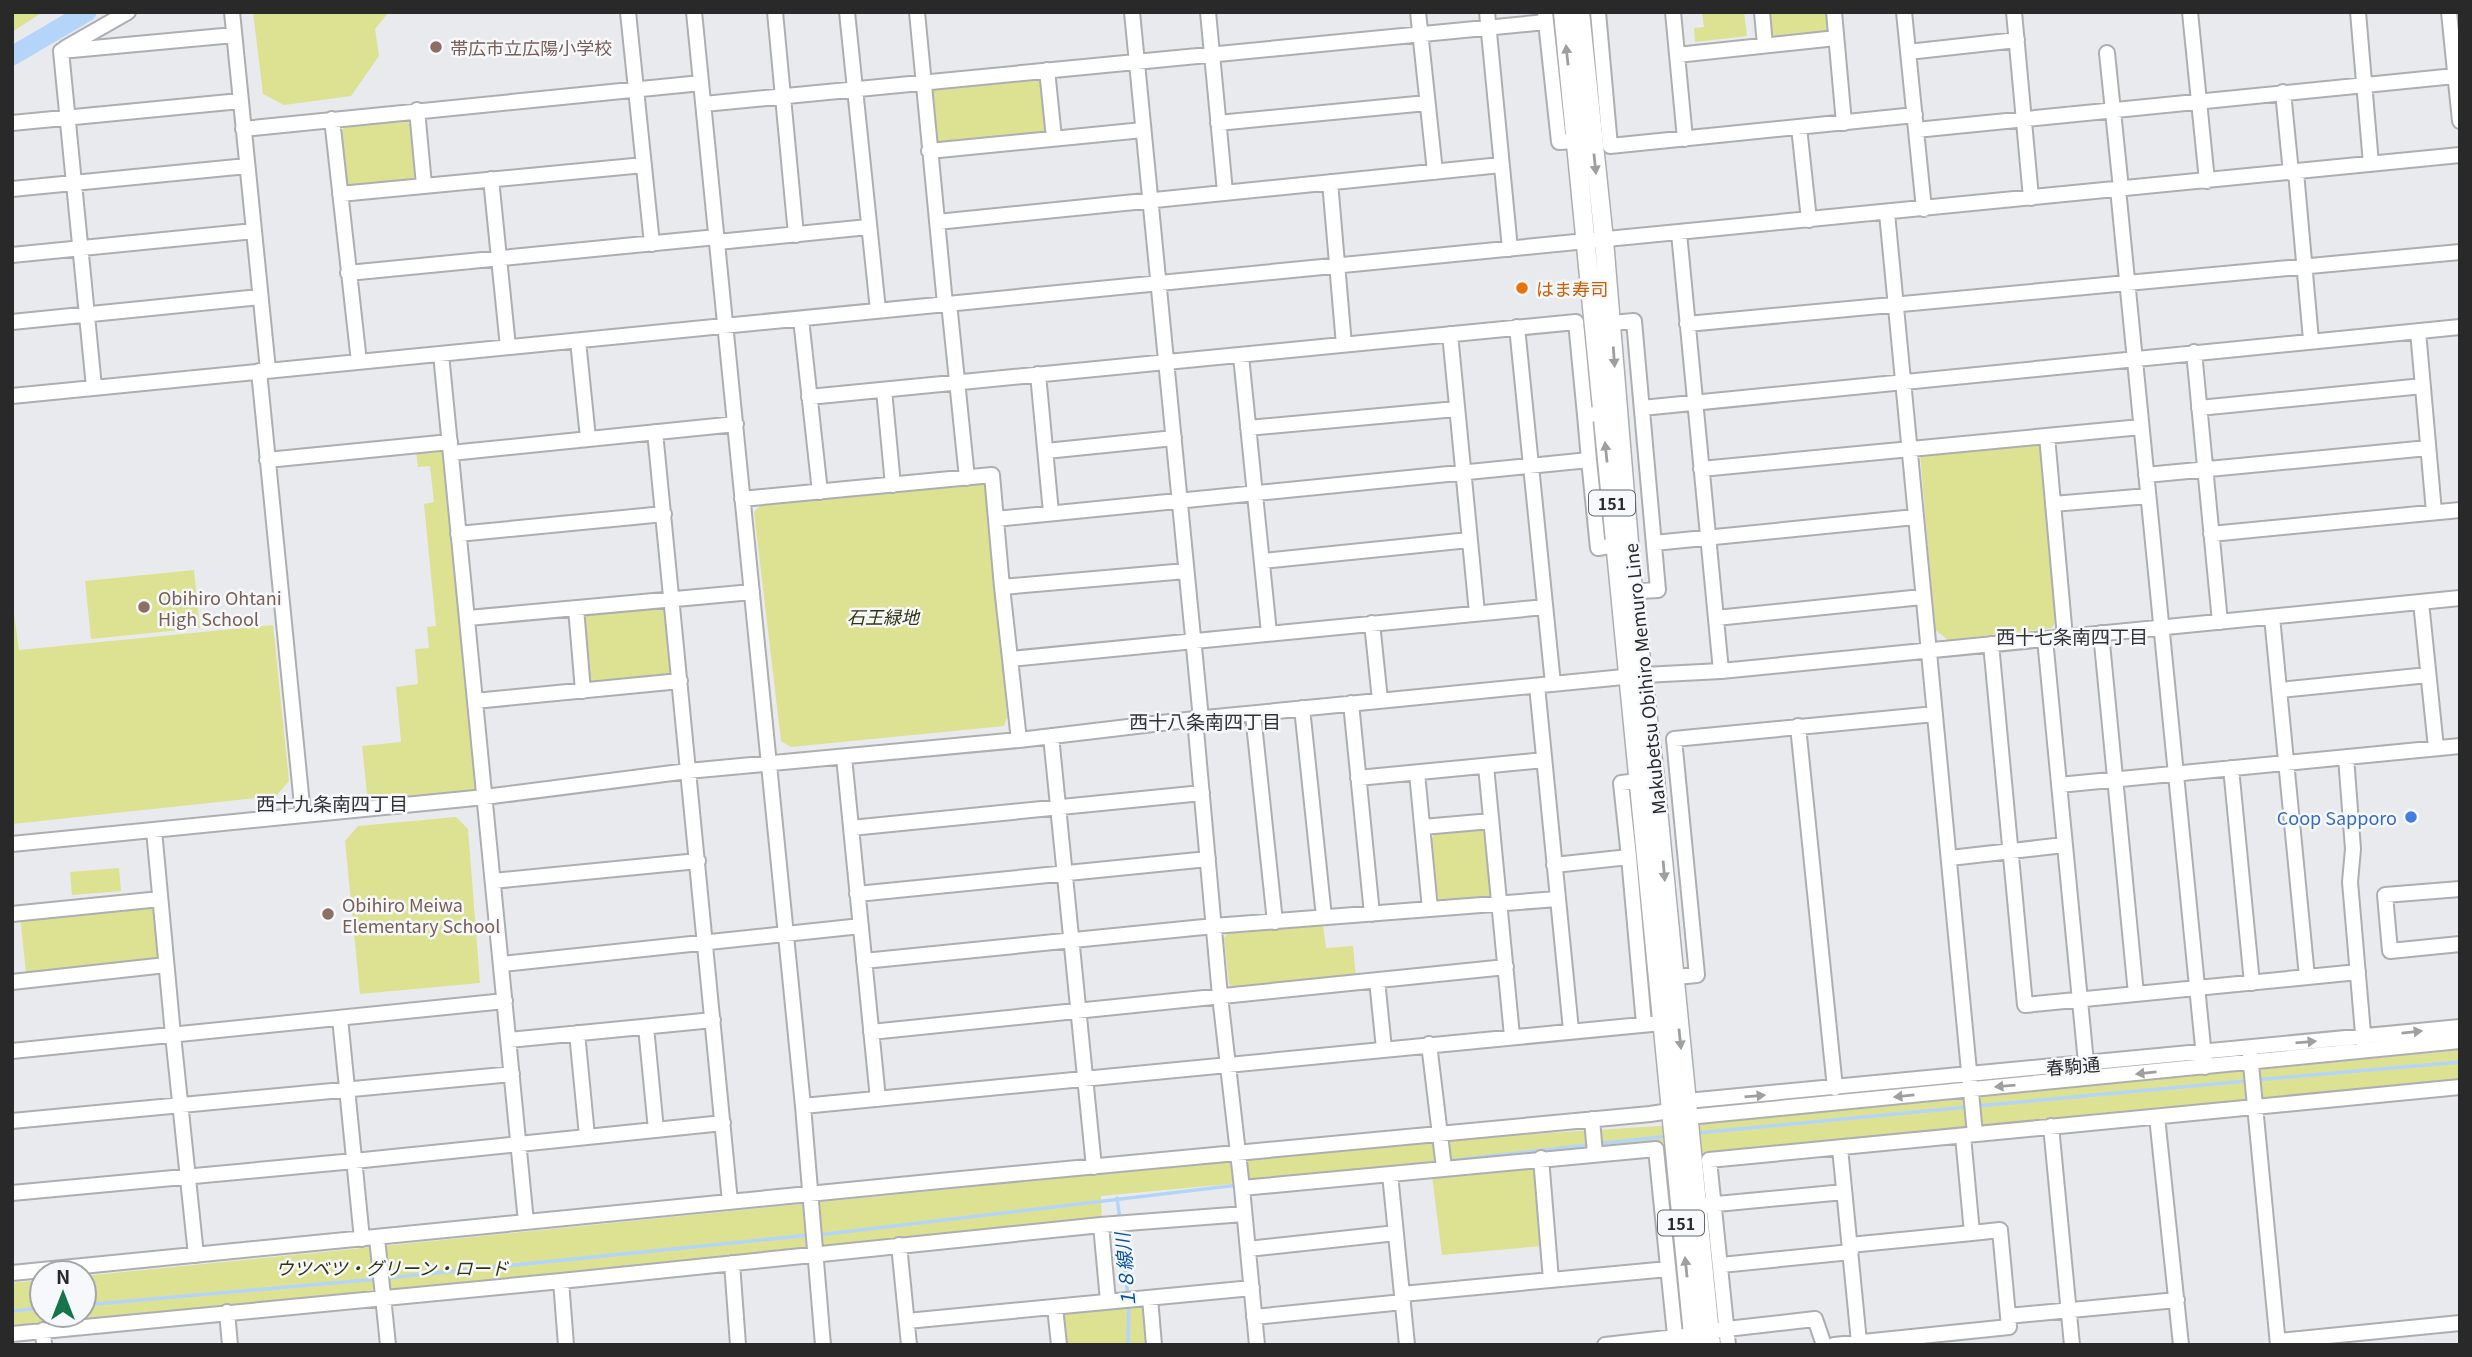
<svg xmlns="http://www.w3.org/2000/svg" width="2472" height="1357" font-family="Georgia,'Noto Sans JP',serif">
<style>
.green{fill:#dce292}
.lines{fill:none;stroke-linecap:round;stroke-linejoin:round}
.stream{stroke:#b5d4f9;stroke-width:3.5}
.river{stroke:#b5d4f9;stroke-width:19}
.minor-casing{stroke:#adaeb1;stroke-width:18}
.major-casing{stroke:#adaeb1;stroke-width:21}
.minor{stroke:#fff;stroke-width:14}
.major{stroke:#fff;stroke-width:18}
.oneway{fill:#9f9f9f}
.education-dot{fill:#8d6e63;stroke:#f6f8fb;stroke-width:2.5}
.food-dot{fill:#e8710a;stroke:#f6f8fb;stroke-width:2.5}
.shop-dot{fill:#3f7fe0;stroke:#f6f8fb;stroke-width:2.5}
.labels{text-anchor:middle;dominant-baseline:central;stroke-width:5;stroke-linejoin:round;paint-order:stroke}
.shield{fill:#f6f8fb;stroke:#666769;stroke-width:2}
.shield-label{font-size:16px;font-weight:bold;fill:#29292a}
.education-label{font-size:18px;fill:#785e54;stroke:#f6f8fb;text-anchor:start}
.food-label{font-size:18px;fill:#c56008;stroke:#f6f8fb;text-anchor:start}
.park-label{font-size:18px;font-style:italic;fill:#323411;stroke:#f6f8fb}
.street-label{font-size:18px;fill:#29292a;stroke:#f6f8fb}
.shop-label{font-size:18px;fill:#366cbe;stroke:#f6f8fb;text-anchor:end}
.neighbourhood-label{font-size:19px;fill:#313335;stroke:#f6f8fb}
.water-label{font-size:19px;font-style:italic;fill:#04539a;stroke:#f6f8fb}
</style>
<rect width="100%" height="100%" fill="#e9eaed"/>
<path class="green" d="M12,12H43L12,32Z
M253,12H389L375,29L379,56L351,96L284,105L263,94Z
M1702,12H1744L1747,36L1695,42L1694,28L1704,27Z
M1766,12H1828L1829,26L1825,33L1778,38L1768,32Z
M1036,76L1043,80L1049,129L1045,134L945,146L933,142L929,91L932,88Z
M402,118L411,125L416,173L411,182L356,188L346,183L341,133L346,125Z
M2041,443L2057,619L2052,628L1948,640L1935,630L1920,453Z
M444,449L478,787L475,793L368,803L362,746L401,742L396,687L418,684L415,649L429,648L427,627L436,626L424,504L434,502L430,466L418,467L416,452Z
M977,481L988,487L1007,717L1004,726L791,747L781,741L754,512L763,503Z
M194,570L200,628L91,639L85,581Z
M12,599L19,650L273,625L289,781L276,796L12,824Z
M661,605L667,609L674,672L669,678L593,685L587,681L580,614Z
M456,817L468,829L480,983L360,994L345,841L358,826Z
M1479,828L1486,832L1493,893L1489,899L1444,903L1436,897L1430,841L1436,833Z
M119,868L121,891L72,895L70,872Z
M144,905L154,908L158,953L153,963L26,973L20,916Z
M1323,925L1326,948L1353,946L1356,979L1236,990L1229,984L1224,938L1228,933Z
M2460,1050V1082L1700,1157L1697,1140L1101,1196L1102,1220L12,1327V1283L42,1280V1315H84V1276L1438,1140L1708,1123Z
M1531,1167L1537,1171L1542,1246L1442,1255L1432,1176Z
M1140,1304L1144,1308L1148,1345H1064L1060,1311Z"/>
<g class="lines">
<path class="stream" d="M2255,1080L2460,1062
M1976,1106L2247,1081
M1697,1133L1968,1107
M1596,1144L1669,1136
M1447,1161L1589,1145
M1402,1166L1439,1162
M1117,1198L1120,1220
M1120,1228L1128,1297
M818,1235L1238,1185
M386,1278L810,1235
M84,1305L378,1279
M12,1311L42,1308
M1128,1345L1129,1305"/>
<path class="river" d="M12,56L87,12"/>
<g class="minor-casing">
<path id="minor" d="M232,12L268,370
M628,12L652,244
M694,12L803,1106L823,1345
M775,12L796,235
M847,12L878,310
M917,12L945,304
M1132,12L1201,719
M1208,12L1225,192
M1418,12L1435,172
M1487,12L1510,249
M1598,12L1610,146L1915,115
M1673,12L1685,139
M1762,12L1765,45
M1834,12L1844,123
M1904,12L1924,209
M2014,12L2031,198
M2190,12L2207,181
M2358,12L2371,164
M2449,12L2460,121
M1546,22L1559,142L1575,141
M65,48L128,12
M61,51L94,387
M61,51L234,35
M1908,52L2017,40
M2107,53L2121,189
M1677,55L1836,38
M1047,70L1054,138
M2283,92L2291,173
M704,104L1546,22L1545,12
M417,110L424,185
M332,119L359,362
M12,123L240,101
M1218,123L1427,103
M1799,127L1809,220
M243,129L701,83
M1916,130L2455,76
M929,151L1143,130
M2296,172L2311,340
M491,179L508,347
M1330,182L1344,345
M12,189L247,166
M2118,189L2205,1067
M340,194L644,165
M1887,213L1975,1134
M937,222L1501,165
M1679,233L1721,671
M718,242L868,227
M12,255L254,231
M348,273L717,237
M949,303L967,478
M801,319L820,492
M12,322L260,297
M1611,323L1634,321L1658,590L1624,592
M1687,324L2460,252
M1517,327L1553,684
M2418,331L2434,512
M1450,334L1477,613
M578,341L588,438
M2194,352L2220,622
M441,354L526,1222
M1241,356L1269,633
M259,371L303,815
M1038,374L1051,513
M884,390L893,485
M12,396L2460,155
M809,397L1576,322L1585,415L1613,413
M1642,408L2460,327
M2199,408L2423,386
M1248,428L1456,409
M655,432L730,1202
M2047,436L2065,637
M1046,451L1174,438
M451,453L736,424
M267,460L450,442
M1589,460L1598,548L1616,545
M1701,469L2141,427
M2146,475L2428,448
M742,499L992,475L1002,587L1019,740
M2053,504L2148,496
M996,519L1589,460L1585,415
M458,534L664,514
M2211,534L2460,510
M1654,543L1915,517
M1262,561L1469,540
M1002,587L1186,571
M2421,602L2436,748
M576,608L583,691
M2272,617L2307,977
M468,618L752,592
M1716,618L1922,597
M1372,623L1380,700
M2101,633L2136,994
M2045,639L2087,1073
M1991,644L2025,1005L2358,972
M1010,659L1545,607
M1537,686L1571,1030
M2280,690L2428,675
M475,701L680,681
M1351,703L1372,914
M1302,708L1324,917
M1253,714L1275,922
M1195,719L1220,996L1242,1188L1257,1345
M1798,726L1835,1088
M1051,736L1094,1167
M844,757L878,1099
M2346,757L2353,849L2350,882L2364,1045
M1486,766L1512,1036
M2231,768L2252,983
M1417,773L1430,909
M1358,778L1544,760
M2059,785L2460,746
M1423,827L1491,821
M851,828L1202,793
M154,830L173,1035L196,1255
M12,844L485,797L688,771L1019,740L1195,719L1644,675L1721,671L2460,598
M1629,857L1644,1024
M1950,858L2064,845
M1554,865L1629,857L1621,783L1647,780
M493,881L698,861
M2460,889L2385,895L2390,951L2460,944
M857,894L1208,859
M12,914L160,899
M864,961L1214,926L1557,899
M502,964L861,926
M1665,978L1697,975L1674,739L1935,714
M1377,980L1384,1049
M12,982L166,965
M340,1018L362,1239
M646,1027L656,1130
M871,1032L1506,967
M577,1033L587,1136
M509,1040L713,1020
M1429,1044L1444,1168
M12,1051L505,1001
M2250,1054L2278,1345
M803,1106L1662,1023
M1681,1115L1688,1117L2460,1041
M2157,1117L2181,1345
M1592,1119L1595,1154
M12,1121L512,1074
M2051,1126L2072,1345
M1840,1148L1859,1342
M1541,1158L1551,1280
M1390,1174L1407,1345
M1242,1188L1656,1149L1676,1345
M12,1193L354,1161L723,1123
M1706,1205L1844,1192
M1101,1225L1108,1301
M1972,1233L2000,1230L2008,1316
M377,1238L388,1345
M899,1245L909,1345
M1850,1245L1972,1233L1963,1136
M1248,1249L1396,1233
M732,1263L738,1345
M1721,1265L1851,1252
M12,1273L950,1180L1650,1114L1670,1111L1687,1101L2460,1027
M561,1281L566,1345
M1402,1294L1668,1269
M1150,1298L1154,1345
M1055,1307L1059,1345
M227,1312L230,1345
M1254,1317L1403,1302
M907,1321L1252,1288
M43,1330L44,1345
M1718,1330L1815,1319L1824,1345
M12,1334L561,1281L1101,1225L1244,1214
M2278,1341L2460,1323
M1605,1345L1685,1336
M1728,1345L1709,1160L2460,1087
M1834,1345L2009,1327L2008,1316L2177,1300"/>
</g>
<g class="major-casing">
<path id="major" d="M1563,12L1694,1345
M1580,12L1604,240L1633,591L1655,779L1711,1345"/>
</g>
<use href="#minor" class="minor"/>
<use href="#major" class="major"/>
</g>
<defs><path id="oneway-solid" d="M-6-.8H1V-3.2L6.5 0L1 3.2V.8H-6Z" transform="scale(1.75)"/></defs>
<g class="oneway">
<use href="#oneway-solid" transform="translate(1567 55) rotate(-96)"/>
<use href="#oneway-solid" transform="translate(1595 164) rotate(84)"/>
<use href="#oneway-solid" transform="translate(1614 357) rotate(86)"/>
<use href="#oneway-solid" transform="translate(1606 452) rotate(-96)"/>
<use href="#oneway-solid" transform="translate(1664 871) rotate(85)"/>
<use href="#oneway-solid" transform="translate(2412 1032) rotate(-6)"/>
<use href="#oneway-solid" transform="translate(1680 1039) rotate(84)"/>
<use href="#oneway-solid" transform="translate(2306 1042) rotate(-5)"/>
<use href="#oneway-solid" transform="translate(2146 1073) rotate(174)"/>
<use href="#oneway-solid" transform="translate(2005 1086) rotate(175)"/>
<use href="#oneway-solid" transform="translate(1755 1096) rotate(-5)"/>
<use href="#oneway-solid" transform="translate(1904 1096) rotate(174)"/>
<use href="#oneway-solid" transform="translate(1686 1267) rotate(-96)"/>
</g>
<g class="education-dot">
<circle cx="436" cy="47" r="7"/>
<circle cx="144" cy="607" r="7"/>
<circle cx="328" cy="914" r="7"/>
</g>
<circle class="food-dot" cx="1522" cy="288" r="7"/>
<circle class="shop-dot" cx="2411" cy="817" r="7"/>
<g class="labels">
<g class="shield">
<rect x="1589" y="490.5" width="46" height="25" rx="5"/>
<rect x="1658" y="1210.5" width="46" height="25" rx="5"/>
</g>
<g class="shield-label">
<text x="1612" y="503">151</text>
<text x="1681" y="1223">151</text>
</g>
<g class="education-label">
<text x="450" y="47">帯広市立広陽小学校</text>
<text x="158" y="597">Obihiro Ohtani<tspan x="158" dy="21">High School</tspan></text>
<text x="342" y="904">Obihiro Meiwa<tspan x="342" dy="21">Elementary School</tspan></text>
</g>
<g class="food-label">
<text x="1536" y="288">はま寿司</text>
</g>
<g class="park-label">
<text x="883" y="616">石王緑地</text>
<text x="392" y="1267">ウツベツ・グリーン・ロード</text>
</g>
<g class="street-label">
<text transform="translate(1644 679) rotate(-96)">Makubetsu Obihiro Memuro Line</text>
<text transform="translate(2073 1065) rotate(-5)">春駒通</text>
</g>
<g class="shop-label">
<text x="2397" y="817">Coop Sapporo</text>
</g>
<g class="neighbourhood-label">
<text x="2072" y="635">西十七条南四丁目</text>
<text x="1205" y="720">西十八条南四丁目</text>
<text x="332" y="802">西十九条南四丁目</text>
</g>
<g class="water-label">
<text transform="translate(1124 1271) rotate(-95)">１８線川</text>
</g>
</g>
<rect width="2472" height="1357" fill="none" stroke="#29292a" stroke-width="28"/>
<g transform="translate(63 1294)"><circle r="33" fill="#f6f8fb" stroke="#a4a5a7" stroke-width="2"/>
<path d="M0-5L12 26L0 18L-12 26Z" fill="#16744a"/>
<text y="-10" font-size="19" font-weight="bold" text-anchor="middle" fill="#29292a">N</text>
</g>
</svg>
